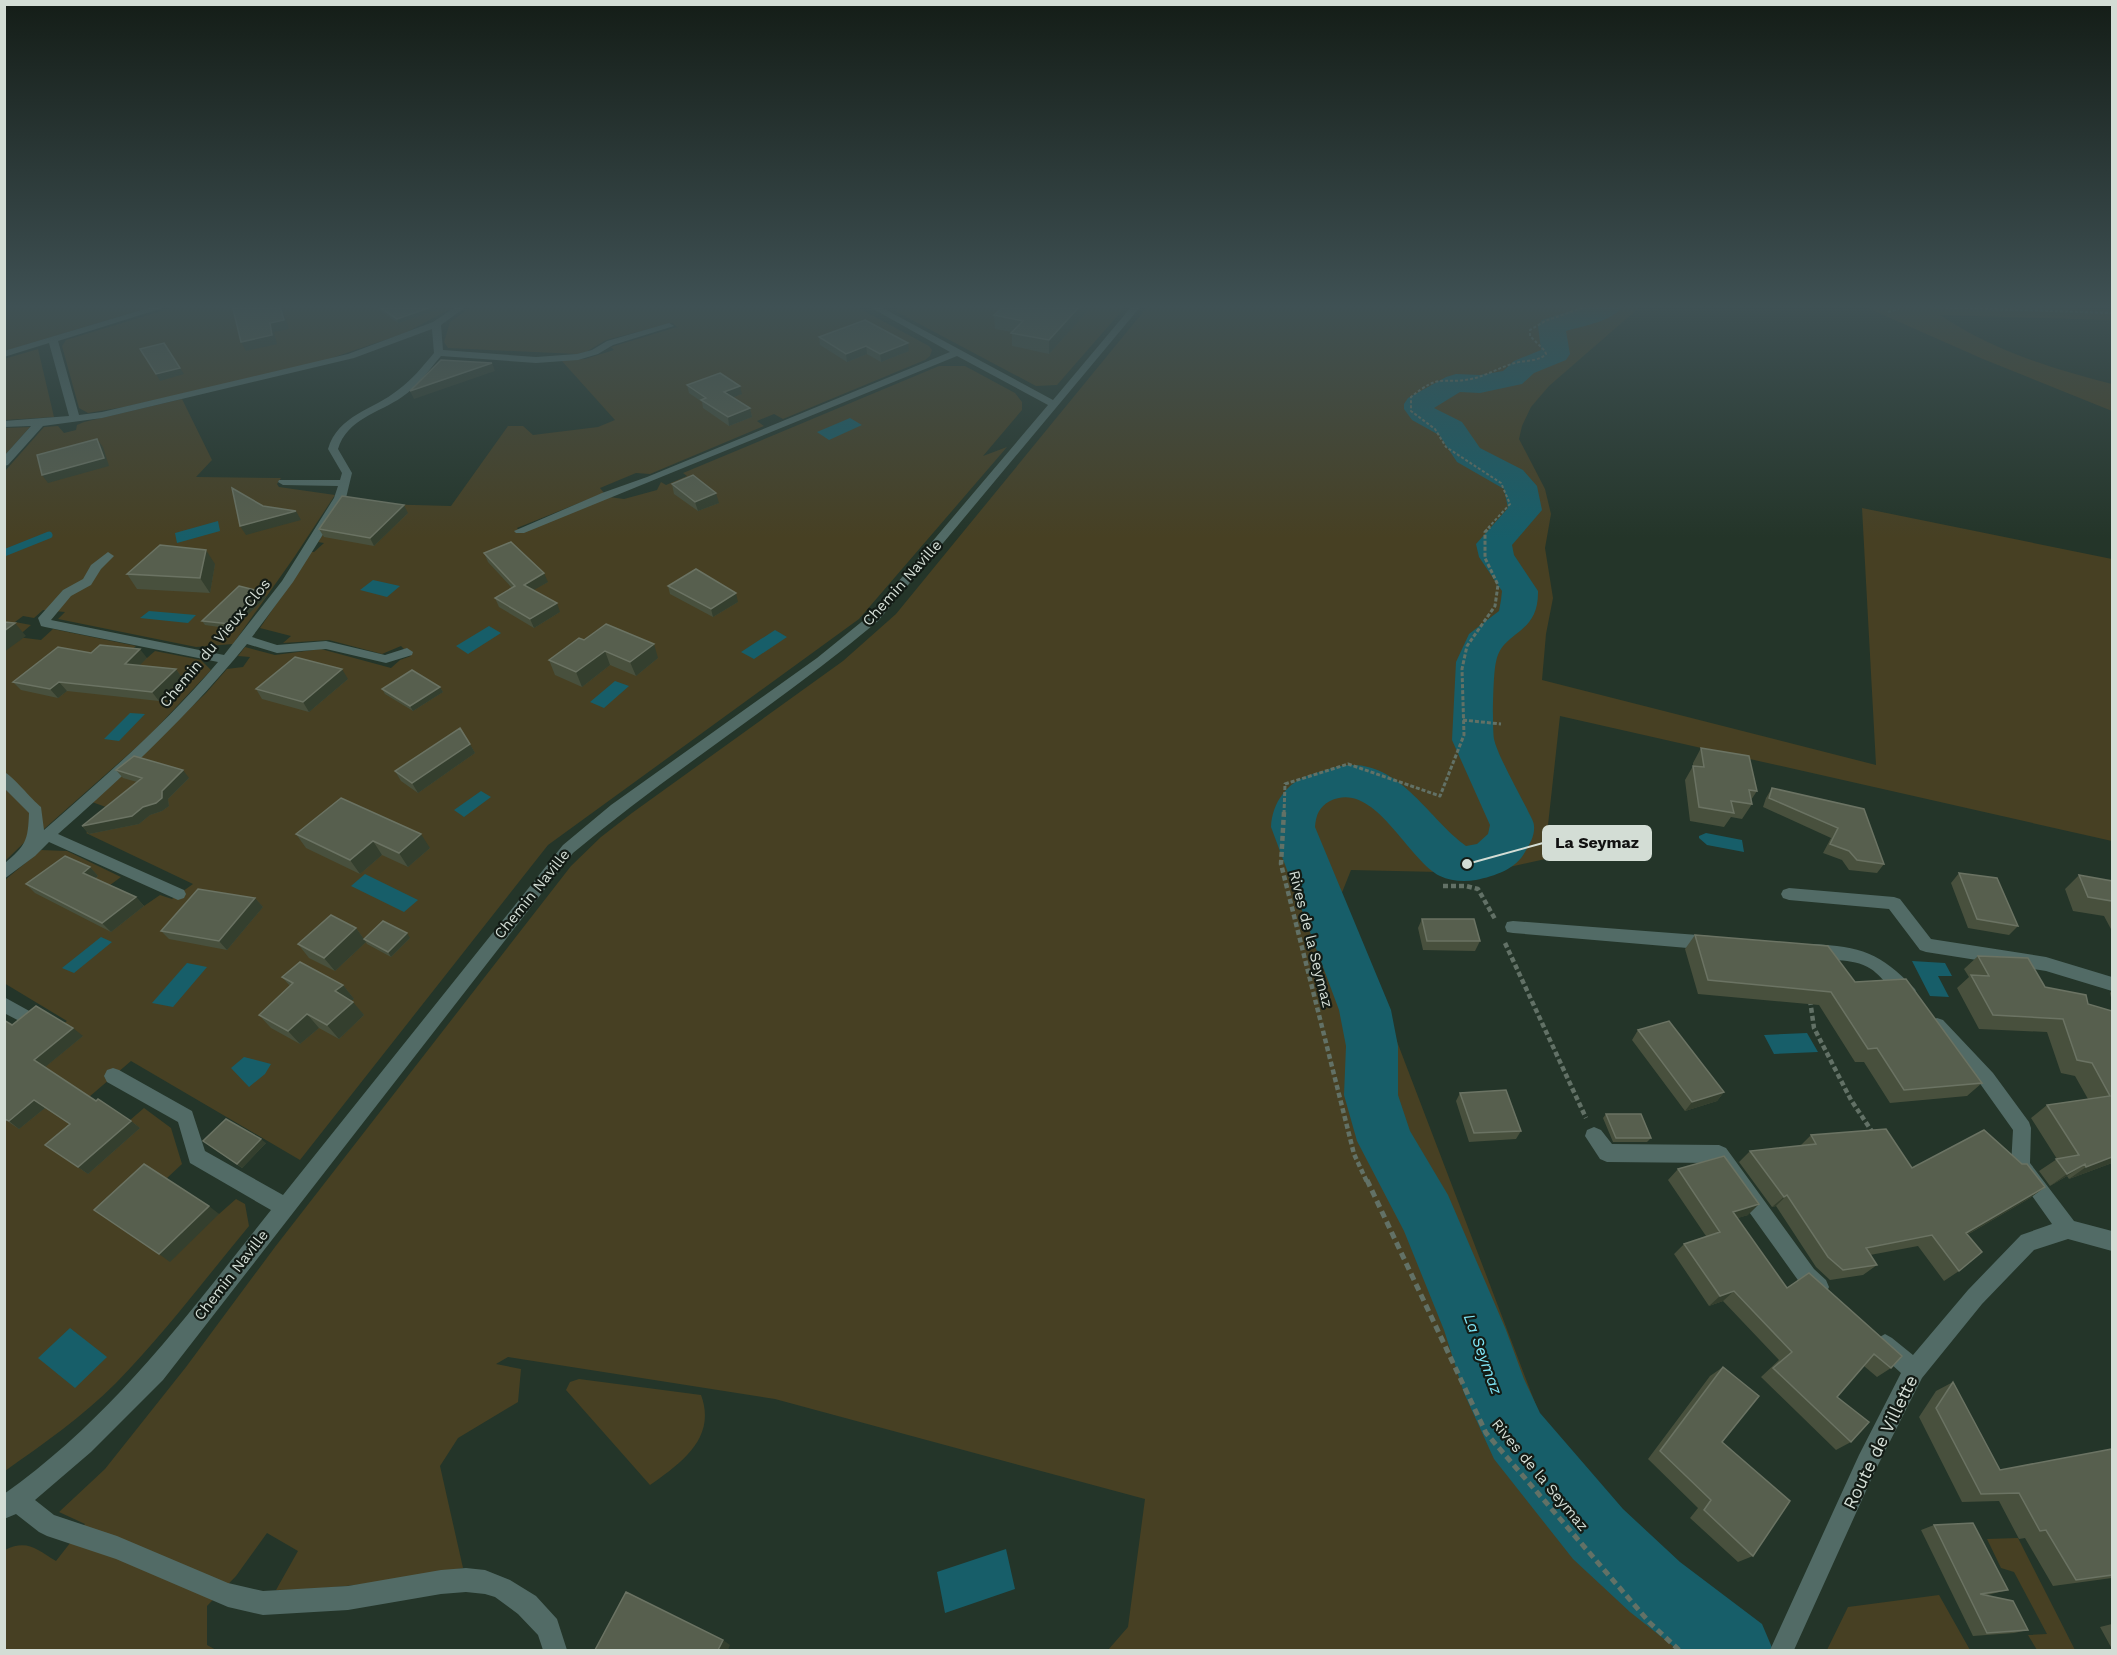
<svg xmlns="http://www.w3.org/2000/svg" width="2117" height="1655" font-family="'Work Sans',sans-serif">
<style>
.green{fill:#474023}
.water{fill:#175e69}
.lines{fill:none;stroke-linecap:round;stroke-linejoin:round}
.stream{stroke:#175e69;stroke-width:7}
.river{fill:#175e69;fill-rule:evenodd}
.path-far3{stroke:#627166;stroke-width:2;stroke-dasharray:3 2;stroke-linecap:butt}
.path-far2{stroke:#627166;stroke-width:3;stroke-dasharray:4 2;stroke-linecap:butt}
.path-far1{stroke:#627166;stroke-width:4.5;stroke-dasharray:5 3;stroke-linecap:butt}
.path{stroke:#627166;stroke-width:5;stroke-dasharray:7 4.5;stroke-linecap:butt}
.minor{fill:#526b66;fill-rule:evenodd}
.wall{fill:#48503d}
.shaded-wall{fill:#343f2e}
.building{fill:#575f4e;stroke:#6b7363;stroke-width:1.5}
.labels{text-anchor:middle;dominant-baseline:central;stroke-width:4.5;stroke-linejoin:round;paint-order:stroke}
.street-label{font-size:15px;fill:#d3ddd5;stroke:#131b15}
.water-label{font-size:16px;font-style:italic;fill:#80e7f8;stroke:#131b15}
.near-street-label{font-size:18px;fill:#d3ddd5;stroke:#131b15}
.leader{fill:none;stroke:#d3ddd5;stroke-width:2}
.callout-dot{fill:#d3ddd5;stroke:#131b15;stroke-width:2}
.callout{fill:#d3ddd5;stroke:#d3ddd5;stroke-width:2}
.callout-label{font-size:16px;text-anchor:middle;font-weight:bold;fill:#111}
</style>
<rect width="100%" height="100%" fill="#243529"/>
<path class="green" d="M5,306H154L5,351Z
M178,306H456L405,333L317,363L124,407L88,413L79,408L62,346L66,340Z
M472,306H855L929,346L932,350L930,356L925,360L783,419L774,414L757,421L764,426L650,474L636,473L600,488L604,493L517,528L521,533L609,497L624,499L657,490L661,482L666,485L687,476L683,473L939,366H965L1015,393L1022,402V410L983,456L1007,447L859,619L548,845L300,1160L131,1061L89,1097L105,1109L129,1121L144,1108L171,1128L182,1164L166,1179L219,1214L236,1199L245,1204L249,1226C205,1279 164,1334 116,1383C82,1417 43,1444 5,1471V1030L38,1044L67,1021L4,983L5,880L41,850L67,851L121,877L106,888L144,906L160,895L172,899L193,884L86,833L114,810L92,802L206,693L227,669L243,667L250,657L238,656L245,647L275,655L321,649L391,668L400,660L411,656L401,646L382,654L329,640L283,643L291,636L260,628L311,552H314L324,543L318,542L336,514L377,504L451,506L508,426H523L533,435L598,427L615,420L561,360L585,359L614,350L611,347L677,327L672,323L606,340L586,352L577,354L448,348L444,342L450,322Z
M1126,306L1057,385L1036,386L897,312V307Z
M1148,306H1641L1549,386L1531,407L1522,426L1519,439L1545,489L1551,514L1545,548L1553,598L1546,634L1542,680L1876,765L1862,508L2112,559V841L1560,716L1548,825L1550,858L1483,873L1351,870L1341,895L1563,1476L1553,1492L1662,1606L1728,1650H1108L1128,1627L1145,1499L775,1399L508,1357L496,1364L521,1369L518,1402L458,1438L440,1466L463,1568C400,1579 339,1590 276,1590L298,1551L267,1533L236,1576L207,1606V1645L216,1650H5V1550C27,1539 36,1549 56,1561L85,1524L59,1512L105,1469L186,1367L275,1247L571,866L601,837L632,813L843,661L896,614Z
M1863,306L2112,309V320L1940,315C1992,350 2052,369 2112,384V411L1983,359Z
M38,349L54,417L5,420L4,359Z
M182,399L212,460L196,477L281,478L277,484L279,487L335,495L295,556L233,644L196,647L58,619L65,612L43,610L34,618L23,616L15,622L31,625L17,637L41,640L53,629L136,646L126,655L147,658L155,651L201,660L211,670L148,737L44,829L30,837L5,861V471L44,427L58,426L64,433L76,430L77,425L84,422Z
M30,427L5,455L4,428Z
M579,1379L701,1395C717,1438 681,1463 650,1485L566,1390L570,1382Z
M2018,1538L2075,1650H2037L2028,1635L2047,1634L2014,1572L2001,1568L1987,1539Z
M1939,1595L1970,1650H1827L1848,1607Z"/>
<path class="water" d="M850,418L862,425L829,440L817,432Z
M218,521L220,531L177,543L175,533Z
M373,580L400,586L387,597L360,590Z
M149,611L196,615L188,623L140,618Z
M489,626L501,633L468,654L456,646Z
M775,630L787,637L754,659L741,652Z
M615,681L629,686L604,708L590,702Z
M130,713L145,714L119,741L104,739Z
M481,791L491,797L464,817L454,810Z
M1706,833L1742,840L1744,852L1707,845L1699,838V836Z
M365,874L418,900L404,912L351,886Z
M101,937L112,942L74,973L62,968Z
M1912,961L1945,963L1952,976H1938L1949,997L1930,996Z
M187,963L207,967L173,1007L152,1003Z
M1807,1033L1818,1052L1774,1054L1764,1035Z
M244,1057L271,1064L265,1074L249,1087L231,1068Z
M70,1328L107,1357L75,1388L38,1358Z
M1006,1549L1015,1589L945,1613L937,1572Z"/>
<g class="lines">
<path class="stream" d="M4,553L49,535"/>
<path class="river" d="M1587,306H1623C1613,321 1584,326 1566,331L1570,354L1566,360L1534,373L1522,384L1480,393L1460,392L1434,408L1462,422L1480,448L1523,470L1537,486L1542,510L1512,545L1514,555L1538,591C1539,636 1502,630 1496,662C1493,673 1492,728 1494,739C1497,754 1519,793 1527,809C1529,814 1534,821 1534,826C1535,835 1530,844 1525,852C1516,869 1495,876 1476,880C1464,882 1450,881 1440,876C1406,858 1374,779 1330,801C1319,807 1316,815 1315,827L1391,1010L1398,1046V1095L1410,1131L1448,1195L1506,1330L1524,1379L1540,1413L1623,1509L1680,1562L1762,1624L1773,1650H1678L1630,1612L1573,1559L1494,1459L1464,1393L1444,1330L1404,1231L1357,1141L1344,1095L1346,1046L1339,1010L1271,827C1272,803 1287,782 1310,775C1320,772 1331,768 1341,766C1398,757 1427,818 1466,846L1477,844L1488,834L1490,825L1452,740L1456,662L1469,634L1499,611L1501,600L1502,591L1479,557L1476,544L1508,508L1504,489L1457,462L1439,435L1412,420L1404,409V404L1408,398L1446,377L1456,374L1480,375L1503,371L1514,361L1541,350L1538,326L1542,320Z"/>
<path class="path-far3" d="M1895,306L2112,313
M1888,312L1899,309
M1488,528L1510,504L1501,483L1446,447L1435,429L1411,411V397C1442,372 1439,385 1471,379C1486,376 1500,367 1515,363C1525,360 1538,362 1546,354L1545,351L1530,336V330L1545,321L1588,306"/>
<path class="path-far2" d="M1463,720L1501,724
M1284,814L1285,784L1348,764L1440,796L1464,735L1462,669L1467,646L1495,606L1498,585L1485,558V532L1490,527"/>
<path class="path-far1" d="M1284,812L1281,864L1354,1154L1367,1182
M1443,886H1466L1478,889L1495,919
M1505,943L1586,1118
M1810,1000L1814,1028L1851,1100L1873,1133"/>
<path class="path" d="M1367,1180L1486,1433L1650,1623L1679,1650"/>
<path class="minor" d="M155,306H169L58,341L79,415L102,412L348,354L433,322L457,306H467L441,325L443,350L536,357L577,354L592,350L607,341L669,323L674,326L613,345L598,354L578,360L536,363L441,356C429,370 418,386 402,397C379,413 347,419 338,449L352,473L346,498L293,582L252,637L277,645L326,641L385,655L407,648L413,652L412,655L386,663L326,649L277,653L247,644C190,714 126,774 58,834L184,890L186,894L184,898L178,900L49,842L35,856L4,879V864C26,845 28,841 29,813L4,788V772C12,775 32,800 41,807L44,830C104,777 166,724 218,662L45,627L41,626L38,618L63,590L83,579L91,565L108,552L114,556L101,569L91,585L71,596L51,620L224,655L282,581L334,498L338,486L283,485L278,482L279,480H340L342,473L328,449C338,415 373,410 398,390C412,380 423,366 434,353L432,329L354,358L102,418L43,426L8,465L4,466V456L31,426L4,427V421L69,416L49,343L4,357V351Z
M868,306H879L1053,400L1132,306H1141L878,621C780,703 671,771 573,853L163,1380L91,1452L35,1500L54,1515L117,1536L228,1583L263,1591L348,1586L441,1570L466,1568L485,1570L510,1580L536,1596L557,1619L567,1650H543L538,1635L518,1614L495,1597L485,1594L466,1592L441,1594L348,1610L263,1615L228,1607L116,1559L47,1536L39,1532L16,1514L4,1519V1494C113,1417 189,1313 271,1210L190,1163L178,1122L107,1082L104,1076L107,1070L113,1068L119,1070L192,1111L205,1151L283,1195L563,845L611,805L817,658L870,615L1048,405L957,356L524,533H516L514,531L602,493L647,477L950,352Z
M1789,888L1894,897L1900,899L1931,939L2046,957L2112,977V991L2046,971L1926,952L1920,950L1889,909L1789,900L1783,898L1781,894L1783,890Z
M1513,921L1711,936L1717,938L1719,943L1717,948L1711,950L1513,933L1507,932L1505,927L1507,922Z
M1812,944C1862,947 1879,952 1915,989L1917,994L1915,999C1899,1005 1884,977 1871,969C1851,956 1827,963 1806,956L1804,951L1806,946Z
M4,997L33,1013L36,1018L33,1023L27,1025L4,1013Z
M1937,1018L1943,1020L1993,1073L2029,1122L2031,1128L2030,1163L2074,1221L2112,1231V1251L2068,1239L2034,1250L1982,1304L1922,1378L1875,1471L1794,1650H1770L1859,1455L1901,1373L1878,1352L1874,1345L1878,1338L1885,1334L1892,1338L1913,1355L1968,1290L2021,1235L2052,1224L2011,1166L2013,1130L1981,1085L1931,1030L1928,1025L1931,1020Z
M1594,1127L1601,1130L1612,1144L1719,1145L1726,1148L1814,1269L1826,1280L1829,1287L1826,1294L1819,1297L1812,1294L1800,1283L1714,1163L1607,1162L1600,1159L1585,1136L1587,1130Z"/>
</g>
<path class="wall" d="M376,306H449L398,323L377,309Z
M1004,306H1092L1049,354L1012,346V332L995,329L994,315Z
M819,337L909,351L881,362L867,354L847,362L820,345Z
M687,385L742,394L733,397L750,408L752,417L729,426L703,408L702,402L689,393Z
M672,484L719,503L698,511L674,494Z
M408,513L374,546L324,537L319,529Z
M484,553L548,582L533,590L560,612L534,628L499,607L495,598L512,588L488,562Z
M215,564L210,593L137,589L127,574Z
M668,586L738,602L713,617L670,594Z
M266,597L233,629L205,625L202,621Z
M584,640L658,658L636,676L610,665L582,687L555,675L549,660Z
M91,653L147,658L139,665L176,669L182,678L159,701L67,691L58,698L21,690L13,682Z
M348,679L309,712L262,699L256,689Z
M440,687L443,692L413,711L385,694L382,689Z
M470,744L475,753L418,793L401,781L395,771Z
M1701,748L1757,791L1751,800L1752,804L1742,819L1731,817L1724,827L1690,821L1685,780L1693,766V763Z
M116,770L189,778L168,799L169,806L162,811L150,815L139,824L89,834L82,826L137,782L123,778Z
M1772,788L1864,809L1884,864L1877,873L1849,870L1842,860L1823,853L1831,838L1763,807L1766,798Z
M341,798L430,848L408,867L382,855L360,874L306,848L296,834Z
M90,867L98,876L95,879L136,897L144,906L111,932L35,893L26,884Z
M1959,873L2018,926L2009,935L1968,928L1951,883Z
M2079,875L2112,881V931L2104,916L2073,911L2065,889Z
M255,898L263,907L227,950L169,939L161,931Z
M1422,919L1480,941L1475,951L1423,950L1418,928Z
M356,928L366,942L335,971L309,958L298,944Z
M1695,935L1855,982L1982,1083L1967,1096L1890,1103L1864,1062H1855L1819,1005L1698,994L1685,949Z
M410,938L391,957L367,944L364,939Z
M1978,956L2045,987L2088,1004L2112,1011V1163L2069,1179L2067,1176L2050,1186L2039,1171L2057,1159L2031,1118L2047,1105L2088,1099L2075,1076L2061,1073L2047,1032L1979,1029L1957,988L1969,977L1964,969Z
M282,977L343,985L354,999L351,1001L364,1015L339,1039L319,1028L300,1044L271,1028L259,1015L290,986Z
M2112,990V1002L2110,993Z
M4,1020L12,1025L83,1036L45,1067L96,1101L131,1121L140,1128L88,1174L45,1145L69,1124L45,1108L19,1129L4,1119Z
M1638,1030L1724,1092L1717,1101L1685,1111L1632,1040Z
M1460,1093L1521,1131L1516,1139L1469,1142L1456,1101Z
M1606,1114L1651,1138L1647,1142H1613L1603,1118Z
M1811,1135L1912,1168L2045,1187L2030,1198L1967,1235L1959,1271L1944,1281L1918,1246L1870,1255L1877,1265L1863,1275L1830,1280L1816,1267L1776,1206L1772,1207L1739,1162L1750,1151L1800,1146Z
M203,1141L266,1143L242,1168Z
M1678,1169L1748,1215L1737,1218L1787,1288L1809,1273L1891,1368L1877,1377L1864,1366L1837,1397L1851,1442L1836,1450L1761,1377L1779,1360L1723,1301L1709,1306L1674,1254L1684,1244L1706,1236L1668,1180Z
M1723,1367L1722,1442L1753,1556L1738,1562L1690,1518L1698,1508L1648,1459L1710,1376Z
M1953,1382L2000,1470L2112,1449V1578L2053,1586L2025,1538L2019,1539L1999,1501L1962,1502L1919,1417L1936,1391Z
M1934,1525L2008,1590L1987,1595L2028,1630L2014,1633L1973,1636L1921,1530Z
M2112,1624V1649L2100,1627Z"/>
<path class="shaded-wall" d="M280,306H282L289,329L274,332L277,344L246,351L241,342L270,323Z
M434,306H449L398,323L397,319Z
M1080,306H1092L1049,354V340Z
M908,343L909,351L881,362L880,354Z
M866,346L867,354L847,362L846,354Z
M492,363L495,371L414,399L410,391Z
M180,368L184,374L160,381L156,374Z
M740,386L742,394L726,400L724,392Z
M750,408L752,417L729,426L728,417Z
M97,439L103,447L109,466L48,483L42,475Z
M716,493L719,503L698,511L695,502Z
M404,505L408,513L374,546L370,538Z
M296,511L301,520L246,535L240,526Z
M206,550L215,564L210,593L200,578Z
M544,573L548,582L527,594L524,585Z
M263,592L266,597L233,629L230,624Z
M736,593L738,602L713,617L711,609Z
M557,603L560,612L534,628L530,619Z
M15,623L26,636L4,652V631Z
M654,644L658,658L636,676L630,662Z
M140,649L147,658L132,673L125,664Z
M605,651L610,665L582,687L576,672Z
M176,669L182,678L159,701L152,692Z
M342,669L348,679L309,712L303,702Z
M59,682L67,691L58,698L50,689Z
M440,687L443,692L413,711L410,706Z
M470,744L475,753L418,793L412,783Z
M183,770L189,778L168,799L169,806L162,811L150,815L139,824L89,834L82,826L162,791Z
M421,834L430,848L408,867L399,853Z
M373,841L382,855L360,874L350,860Z
M90,867L98,876L91,882L83,873Z
M136,897L144,906L111,932L102,923Z
M255,898L263,907L227,950L219,941Z
M356,928L366,942L335,971L324,958Z
M407,933L410,938L391,957L388,952Z
M343,985L354,999L346,1005L335,991Z
M353,1002L364,1015L339,1039L327,1025Z
M307,1014L319,1028L300,1044L288,1031Z
M73,1028L83,1036L44,1068L34,1060Z
M1724,1092L1717,1101L1685,1111L1692,1102Z
M34,1100L45,1108L19,1129L9,1121Z
M131,1121L140,1128L88,1174L78,1167Z
M261,1139L266,1143L242,1168L237,1164Z
M2112,1157V1163L2069,1179L2086,1167Z
M2085,1164L2067,1176L2050,1186L2067,1174Z
M2045,1187L2030,1198L1951,1244L1966,1233Z
M1787,1195L1776,1206L1772,1207L1784,1197Z
M1759,1204L1748,1215L1723,1223L1733,1212Z
M209,1206L219,1214L170,1262L159,1254Z
M1734,1291L1723,1301L1709,1306L1720,1296Z
M723,1640L730,1645L728,1650H718Z"/>
<path class="building" d="M243,306H280L284,320L270,323L272,335L241,342L233,309Z
M378,306H434L397,319Z
M1004,306H1080L1049,340L1011,333L1023,321L994,315Z
M865,320L908,343L880,354L866,346L846,354L819,337Z
M164,343L180,368L156,374L140,349Z
M441,360L492,363L410,391Z
M720,373L740,386L724,392L750,408L728,417L701,400L706,398L687,385Z
M97,439L104,458L42,475L37,455Z
M693,475L716,493L695,502L672,484Z
M232,488L263,506L296,511L240,526Z
M342,496L404,505L370,538L319,529Z
M511,542L544,573L524,585L557,603L530,619L495,598L515,586L484,553Z
M160,545L206,550L200,578L127,574Z
M696,569L736,593L711,609L668,586Z
M239,586L263,592L230,624L202,621Z
M4,622L15,623L4,631Z
M606,624L654,644L630,662L605,651L576,672L549,660L579,638L584,640Z
M100,645L140,649L125,664L176,669L152,692L59,682L50,689L13,682L58,647L91,653Z
M295,657L342,669L303,702L256,689Z
M412,670L440,687L410,706L382,689Z
M460,728L470,744L412,783L395,771Z
M1701,748L1749,756L1757,791L1749,790L1752,804L1731,801L1734,813L1699,807L1693,766L1704,767Z
M134,756L183,770L162,791V798L156,803L143,807L132,816L82,826L142,778L116,770Z
M1772,788L1864,809L1884,864L1857,860L1849,851L1830,844L1838,828L1769,798Z
M341,798L421,834L399,853L373,841L350,860L296,834Z
M65,856L90,867L83,873L136,897L102,923L26,884Z
M1959,873L1997,878L2018,926L1977,919Z
M2079,875L2112,881V901L2088,897Z
M198,889L255,898L219,941L161,931Z
M331,915L356,928L324,958L298,944Z
M1422,919H1474L1480,941H1427Z
M383,921L407,933L388,952L364,939Z
M1695,935L1828,946L1855,982L1906,979L1982,1083L1904,1090L1877,1048L1868,1049L1831,992L1708,980Z
M1978,956L2028,958L2045,987L2086,995L2088,1004L2112,1011V1157L2086,1167L2085,1164L2067,1174L2056,1159L2079,1155L2047,1105L2110,1096L2092,1063L2077,1060L2063,1019L1993,1015L1971,975L1989,976Z
M300,962L343,985L335,991L353,1002L327,1025L307,1014L288,1031L259,1015L293,983L282,977Z
M36,1006L73,1028L34,1060L96,1101L98,1099L131,1121L78,1167L45,1145L70,1124L34,1100L9,1121L4,1119V1020L12,1025Z
M1669,1021L1724,1092L1692,1102L1638,1030Z
M1506,1090L1521,1131L1474,1133L1460,1093Z
M1606,1114H1641L1651,1138H1616Z
M226,1119L261,1139L237,1164L203,1141Z
M1886,1129L1912,1168L1984,1130L2022,1164H2027L2045,1187L1966,1233L1982,1252L1959,1271L1932,1235L1866,1248L1877,1265L1843,1270L1828,1257L1787,1195L1784,1197L1750,1151L1816,1144L1811,1135Z
M1724,1156L1759,1204L1733,1212L1787,1288L1809,1273L1902,1356L1891,1368L1874,1354L1837,1397L1869,1422L1851,1442L1773,1368L1792,1352L1734,1291L1720,1296L1684,1244L1720,1232L1678,1169Z
M144,1164L209,1206L159,1254L94,1210Z
M1723,1367L1759,1396L1722,1442L1790,1501L1753,1556L1704,1510L1711,1500L1660,1451Z
M1953,1382L2000,1470L2112,1449V1575L2076,1580L2046,1530L2040,1531L2019,1493L1981,1494L1936,1408Z
M1973,1523L2008,1590L1980,1594L2013,1601L2028,1630L1987,1633L1934,1525Z
M626,1592L723,1640L718,1650H595Z"/>
<linearGradient id="sky" x2="0" y2="1"><stop stop-color="#141d17"/><stop offset="0.57" stop-color="#3f5154"/><stop offset="1" stop-color="#3f5154" stop-opacity="0"/></linearGradient>
<rect width="2117" height="538" fill="url(#sky)"/>
<g class="labels">
<g class="street-label">
<text transform="translate(902 583) rotate(-48)">Chemin Naville</text>
<text transform="translate(215 643) rotate(-50)">Chemin du Vieux-Clos</text>
<text transform="translate(532 894) rotate(-51)">Chemin Naville</text>
<text transform="translate(1311 939) rotate(76)">Rives de la Seymaz</text>
<text transform="translate(231 1275) rotate(-52)">Chemin Naville</text>
<text transform="translate(1540 1475) rotate(50)">Rives de la Seymaz</text>
</g>
<g class="water-label">
<text transform="translate(1483 1354) rotate(70)">La Seymaz</text>
</g>
<g class="near-street-label">
<text transform="translate(1880 1442) rotate(-64)">Route de Villette</text>
</g>
</g>
<path class="leader" d="M1467 864L1543 843"/>
<circle class="callout-dot" cx="1467" cy="864" r="6"/>
<rect class="callout" x="1543" y="826" width="108" height="34" rx="6"/>
<g class="callout-label">
<text x="1597" y="848">La Seymaz</text>
</g>
<rect width="2117" height="1655" fill="none" stroke="#d3ddd5" stroke-width="12"/>
</svg>
